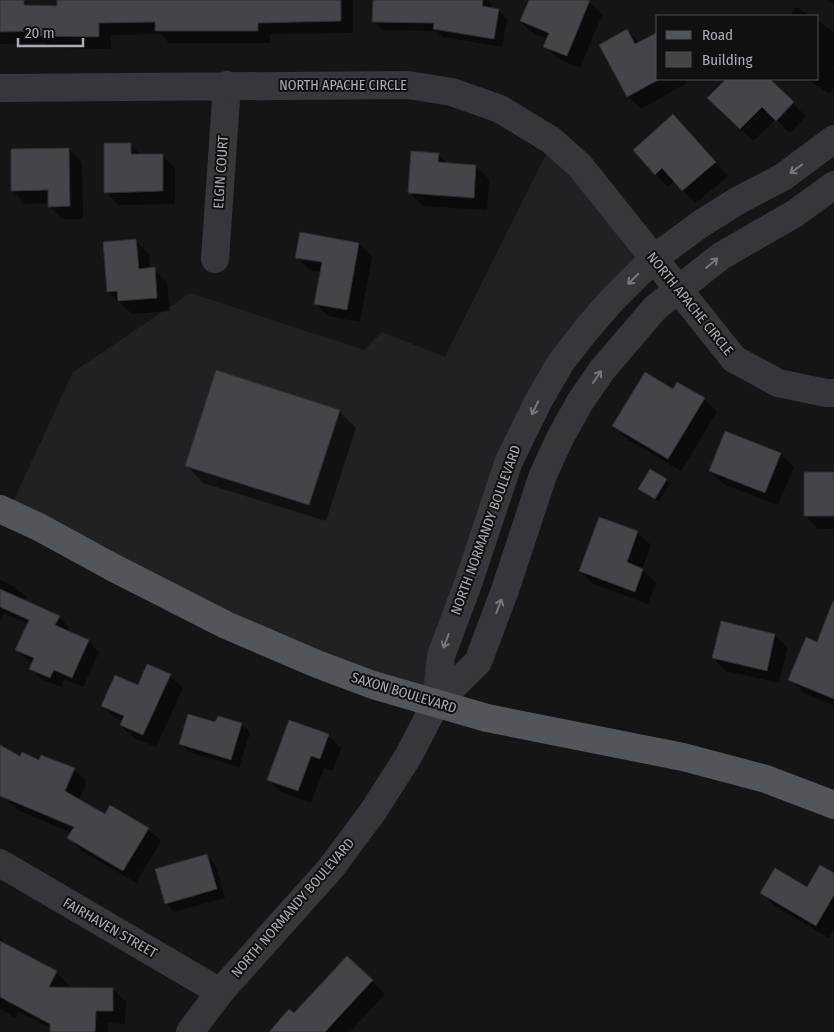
<svg xmlns="http://www.w3.org/2000/svg" width="834" height="1032" font-family="'Fira Sans Condensed',sans-serif">
<style>
.built{fill:#212123}
.shadow{fill:#0007}
.building{fill:#444549;stroke:#2f2f32}
.lines{fill:none;stroke-linecap:round;stroke-linejoin:round}
.minor{stroke:#36373b;stroke-width:28}
.major{stroke:#52555a;stroke-width:28}
.oneway{stroke:#75787e}
.labels{text-anchor:middle;dominant-baseline:central;stroke-width:4;stroke-linejoin:round;paint-order:stroke}
.street-label{font-size:14px;fill:#a8adb5;stroke:#101011}
</style>
<rect width="100%" height="100%" fill="#151516"/>
<path class="built" d="M547,152L572,175L638,257L578,321L426,687L377,672L321,652L230,613L13,502L73,372L190,293L364,350L382,332L445,357Z"/>
<path class="shadow" d="M0,0H23L29,6L58,7V0H353V33L270,34V43H169L161,34L111,35V49L51,48L45,43L0,44Z
M374,0H487L492,5L491,9L498,10L507,19L502,47L443,37L437,31L382,30L374,22Z
M530,0H584L589,2L602,15L580,68L558,59L545,46L548,39L534,34L521,21Z
M827,0H834V4L829,2Z
M796,7L810,16H790Z
M818,21L834,32V66L832,69L834,71V88L830,94L807,79H818Z
M627,31L639,43L658,79H684L687,83L641,109L628,96Z
M728,79H768L806,116L790,133L776,119L753,141L709,98Z
M685,129L728,176L696,203L674,181L668,187L655,174Z
M130,144L141,155H162L175,168V204L119,205L106,192Z
M69,149L82,162L83,219H62L49,206V203L26,204L13,191Z
M438,154L448,164L476,166L489,179L487,210L423,206L410,193Z
M136,241L149,254L150,269H154L167,282L170,311L132,314L108,292Z
M359,244L372,257L360,322L328,316L315,303L321,272L310,270L297,257Z
M674,390L704,399L717,412L681,471L627,439L614,426Z
M339,411L356,428L326,521L203,483L187,466Z
M726,432L781,454L794,467L778,505L723,484L710,471Z
M834,473V529H818L806,516Z
M666,480L670,484L659,502L639,488Z
M600,519L638,533L651,545L642,569L656,583L648,604L593,584L580,571Z
M0,580L15,587L26,597L24,601L59,617L69,627L67,632L88,641L99,652L83,687L64,679L61,687L41,679L31,668L33,663L27,660L17,650L28,624L4,613L0,622Z
M775,635L787,648L779,683L726,671L713,658Z
M834,636V706L803,692L790,679L818,643Z
M170,675L183,688L156,747L134,738L121,725L123,721L115,718L102,705L138,686Z
M216,724H241L250,733L239,767L189,752L180,743Z
M328,735L341,748L333,771L324,768L311,803L281,792L268,779Z
M0,746L21,757L74,769L87,782L79,800L105,816L148,829L161,841L136,883L82,851L69,838L72,833L17,810L0,792Z
M207,856L215,864L225,898L174,912L166,903Z
M834,875V930L829,938L775,906L762,893L808,889Z
M0,937L3,940L1,943L56,972L69,985L68,988L113,989L126,1002L125,1024L108,1023V1032H52V1029L19,1012L15,1018L0,1009Z
M347,957L385,994L350,1032H277Z"/>
<path class="building" d="M0,0H24V5L57,6V0H341V21L258,23V31H155V22L99,23V37L37,36V31L0,32Z
M373,0H483L482,6L499,9L494,39L433,29L434,23L372,22Z
M529,0H590L567,56L543,47L549,33L520,21Z
M627,29L635,44L658,32V80L627,97L599,45Z
M726,79H770L794,102L776,121L762,107L740,129L707,98Z
M673,114L716,162L682,191L662,168L655,175L633,150Z
M104,143H131V154H163V191L104,193Z
M69,148L70,206L48,207V190L11,191V149Z
M411,151L439,153L438,162L476,165L474,198L408,193Z
M300,232L359,243L347,310L314,304L322,262L295,258Z
M136,239L139,269L155,267L157,298L118,301L117,291L107,292L103,242Z
M216,370L340,410L309,505L185,466Z
M645,372L673,389L677,382L705,398L668,459L612,426Z
M725,431L781,453L765,493L709,471Z
M650,469L667,479L655,499L638,489Z
M804,472H834V516H804Z
M599,517L638,531L627,562L643,569L635,592L579,571Z
M0,589L60,616L55,625L89,640L72,678L54,670L50,678L29,669L34,658L15,650L29,620L0,607Z
M833,601H834V699L788,680L806,637L817,642Z
M721,621L775,634L767,671L712,658Z
M147,664L171,674L143,735L120,725L124,716L101,706L115,675L138,685Z
M188,714L215,722L218,716L242,723L231,760L179,744Z
M289,720L329,734L320,759L311,756L298,791L267,780Z
M0,745L20,756L22,752L39,760L41,755L75,768L65,791L105,814L110,805L149,828L123,871L67,838L74,827L0,796Z
M207,854L217,889L165,904L155,869Z
M820,865L834,873V895L816,926L760,893L775,868L807,887Z
M0,941L57,971L49,987L113,988V1011H96L95,1032H50V1024L0,997Z
M347,956L373,980L325,1032H269L289,1009L294,1013Z"/>
<g class="lines">
<path class="minor" d="M0,88L408,85L452,92L500,109L551,140L580,166L734,359L778,383L826,393H834
M215,259L227,85
M436,703L441,656L469,581L509,461L539,400L561,362L586,330L612,300L654,258L702,223L739,200L783,177L834,139
M0,863L220,992
M190,1032L220,992L331,868L374,810L409,755L436,703L478,662L505,590L543,475L560,438L580,402L602,370L655,308L721,256L794,214L834,185"/>
<path class="major" d="M0,509L39,527L114,568L226,625L317,664L373,685L487,718L683,757L766,779L834,805"/>
</g>
<defs><path id="oneway-shaft" d="M-6 0H5M1.5-3L5.5 0L1.5 3" fill="none" stroke-width="1.6" stroke-linecap="round" stroke-linejoin="round" transform="scale(1.25)"/></defs>
<g class="oneway">
<use href="#oneway-shaft" transform="translate(796 169) rotate(144)"/>
<use href="#oneway-shaft" transform="translate(712 263) rotate(-40)"/>
<use href="#oneway-shaft" transform="translate(633 279) rotate(135)"/>
<use href="#oneway-shaft" transform="translate(597 377) rotate(-56)"/>
<use href="#oneway-shaft" transform="translate(535 408) rotate(116)"/>
<use href="#oneway-shaft" transform="translate(499 606) rotate(-69)"/>
<use href="#oneway-shaft" transform="translate(446 641) rotate(111)"/>
</g>
<g class="labels">
<g class="street-label">
<text x="343" y="85">NORTH APACHE CIRCLE</text>
<text transform="translate(221 172) rotate(-86)">ELGIN COURT</text>
<text transform="translate(690 304) rotate(51)">NORTH APACHE CIRCLE</text>
<text transform="translate(486 530) rotate(-70)">NORTH NORMANDY BOULEVARD</text>
<text transform="translate(404 693) rotate(17)">SAXON BOULEVARD</text>
<text transform="translate(293 908) rotate(-49)">NORTH NORMANDY BOULEVARD</text>
<text transform="translate(110 928) rotate(30)">FAIRHAVEN STREET</text>
</g>
</g>
<rect x="656" y="15" width="162" height="65" fill="#101011" stroke="#4d4f53"/>
<rect x="666" y="31" width="25" height="8" fill="#52555a" stroke="#4d4f53"/>
<text x="702" y="40" font-size="15" fill="#a8adb5">Road</text>
<rect x="666" y="52" width="25" height="15" fill="#444549" stroke="#4d4f53"/>
<text x="702" y="65" font-size="15" fill="#a8adb5">Building</text>
<path d="M18 38v8h65v-8" fill="none" stroke="#a8adb5" stroke-width="2.5"/>
<text x="25" y="38" font-size="15" fill="#a8adb5" stroke="#101011" stroke-width="4" paint-order="stroke">20 m</text>
</svg>
